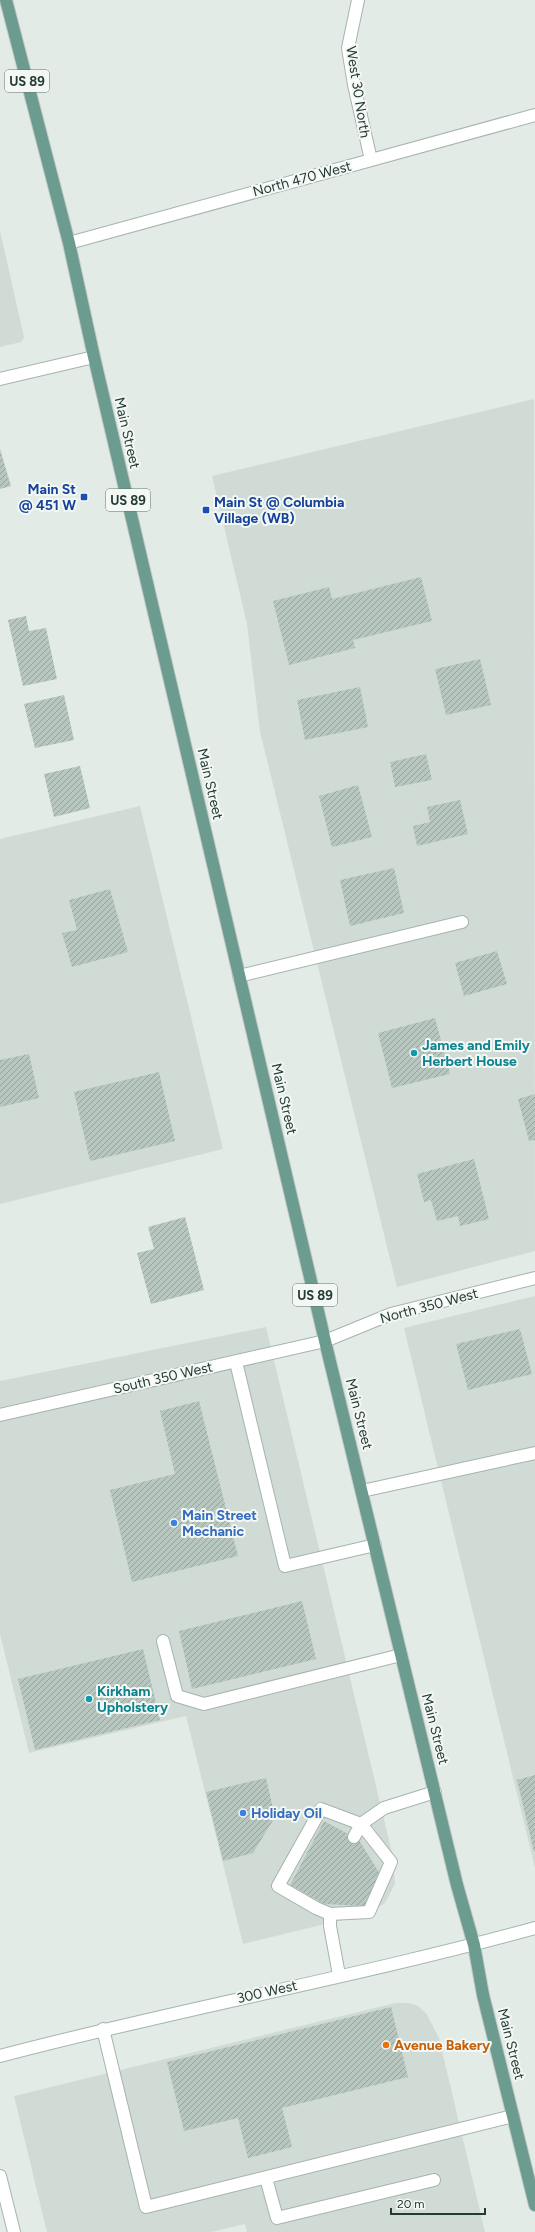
<svg xmlns="http://www.w3.org/2000/svg" width="535" height="2232" font-family="Figtree,sans-serif">
<style>
.built{fill:#d1dbd6}
.building{fill:url(#building-hatch)}
.lines{fill:none;stroke-linecap:round;stroke-linejoin:round}
.lane-casing{stroke:#a6b3ae;stroke-width:14}
.street-casing{stroke:#a6b3ae;stroke-width:14}
.secondary-casing{stroke:#a2b6af;stroke-width:14}
.primary-casing{stroke:#c2c8c6;stroke-width:14}
.lane{stroke:#fff;stroke-width:12}
.street{stroke:#fff;stroke-width:12}
.secondary{stroke:#fff;stroke-width:12}
.primary{stroke:#6c9c8f;stroke-width:12}
.transit-dot{fill:#1a4fb4;stroke:#f3f8f5;stroke-width:1.5}
.culture-dot{fill:#0f9aa8;stroke:#f3f8f5;stroke-width:1.5}
.shop-dot{fill:#3f7fe0;stroke:#f3f8f5;stroke-width:1.5}
.food-dot{fill:#e8710a;stroke:#f3f8f5;stroke-width:1.5}
.labels{text-anchor:middle;dominant-baseline:central;stroke-width:4;stroke-linejoin:round;paint-order:stroke}
.shield{fill:#f3f8f5;stroke:#62746e;stroke-width:1}
.shield-label{font-size:13px;font-weight:bold;fill:#243b34}
.street-label{font-size:14px;fill:#243b34;stroke:#f3f8f5}
.transit-label{font-size:14px;font-weight:bold;fill:#164399;stroke:#f3f8f5;text-anchor:end}
.culture-label{font-size:14px;font-weight:bold;fill:#0d838f;stroke:#f3f8f5;text-anchor:start}
.shop-label{font-size:14px;font-weight:bold;fill:#366cbe;stroke:#f3f8f5;text-anchor:start}
.food-label{font-size:14px;font-weight:bold;fill:#c56008;stroke:#f3f8f5;text-anchor:start}
</style>
<defs>
<pattern id="building-hatch" width="6" height="6" patternUnits="userSpaceOnUse"><rect width="6" height="6" fill="#b8c6c0"/><path d="M-1 1l2-2M0 6l6-6M5 7l2-2" fill="none" stroke="#95a29d"/></pattern>
</defs>
<rect width="100%" height="100%" fill="#e3ebe7"/>
<path class="built" d="M0,231L24,337L21,342L0,347Z
M534,399L535,1251L397,1287L260,732L247,624L212,476Z
M140,806L223,1149L0,1204V839Z
M535,1296V1868L404,1328Z
M266,1327L393,1857L395,1884L385,1903L367,1914L243,1944L186,1716L29,1753L0,1634V1381Z
M395,2003H410L418,2006L426,2013L439,2038L485,2232H247L245,2224L211,2232H47L14,2096Z"/>
<path class="building" d="M0,449L11,486L0,489Z
M421,577L432,621L353,640L355,648L289,665L273,601L329,587L332,599Z
M26,616L29,631L46,628L57,679L23,686L8,620Z
M480,659L491,705L446,715L435,669Z
M360,687L368,727L305,740L297,700Z
M64,695L74,740L35,748L24,704Z
M426,754L432,780L395,787L390,762Z
M80,766L90,808L54,817L44,774Z
M358,785L372,837L332,847L319,796Z
M460,800L468,834L417,846L413,826L430,822L427,807Z
M394,868L404,913L350,926L340,880Z
M110,889L128,952L72,967L62,933L77,930L69,900Z
M497,951L507,984L464,996L455,963Z
M435,1018L450,1074L392,1088L378,1033Z
M29,1054L39,1098L0,1107V1060Z
M159,1072L175,1141L90,1161L74,1092Z
M535,1094V1140L529,1141L518,1099Z
M474,1159L489,1219L460,1226L458,1216L437,1221L431,1200L424,1202L417,1174Z
M185,1217L204,1290L151,1304L137,1253L154,1249L148,1227Z
M520,1329L532,1374L468,1390L456,1344Z
M199,1401L238,1556L132,1582L110,1490L175,1474L160,1411Z
M302,1601L316,1659L192,1689L179,1631Z
M143,1649L160,1720L35,1750L18,1679Z
M535,1775V1852H534L517,1780Z
M266,1778L275,1817L253,1853L223,1861L206,1792Z
M324,1821L359,1840L380,1874L364,1906L324,1904L290,1885Z
M391,2007L408,2077L282,2108L292,2147L248,2158L238,2118L184,2131L167,2062Z"/>
<g class="lines">
<g class="lane-casing">
<path id="lane" d="M239,976L462,922
M236,1362L285,1566L375,1545
M362,1491L535,1453
M163,1641L177,1696L204,1704L401,1655
M330,1914L369,1912L391,1862L361,1824L354,1837
M339,1975L330,1926V1914L316,1908L278,1886L321,1809L361,1824L384,1808L435,1792
M103,2029L146,2207L513,2116
M0,2176L14,2232
M266,2178L277,2218L434,2180"/>
</g>
<g class="street-casing">
<path id="street" d="M358,0L348,48L354,85L371,160
M69,243L535,115
M0,379L94,357
M0,1415L325,1341L391,1314L535,1278"/>
</g>
<g class="secondary-casing">
<path id="secondary" d="M0,2056C177,2009 358,1977 535,1928"/>
</g>
<g class="primary-casing">
<path id="primary" d="M6,0L69,243L94,357L325,1341L457,1885L474,1945L483,1995L535,2205"/>
</g>
<use href="#lane" class="lane"/>
<use href="#street" class="street"/>
<use href="#secondary" class="secondary"/>
<use href="#primary" class="primary"/>
</g>
<g class="transit-dot">
<rect x="80" y="493" width="8" height="8" rx="2"/>
<rect x="202" y="506" width="8" height="8" rx="2"/>
</g>
<g class="culture-dot">
<circle cx="414" cy="1053" r="4"/>
<circle cx="89" cy="1699" r="4"/>
</g>
<g class="shop-dot">
<circle cx="174" cy="1523" r="4"/>
<circle cx="243" cy="1813" r="4"/>
</g>
<circle class="food-dot" cx="386" cy="2045" r="4"/>
<g class="labels">
<g class="shield">
<rect x="5" y="70" width="44" height="22" rx="3"/>
<rect x="106" y="489" width="44" height="22" rx="3"/>
<rect x="293" y="1284" width="44" height="22" rx="3"/>
</g>
<g class="shield-label">
<text x="27" y="81">US 89</text>
<text x="128" y="500">US 89</text>
<text x="315" y="1295">US 89</text>
</g>
<g class="street-label">
<text transform="translate(358 92) rotate(81)">West 30 North</text>
<text transform="translate(302 179) rotate(-15)">North 470 West</text>
<text transform="translate(127 433) rotate(77)">Main Street</text>
<text transform="translate(210 784) rotate(77)">Main Street</text>
<text transform="translate(284 1099) rotate(77)">Main Street</text>
<text transform="translate(429 1306) rotate(-15)">North 350 West</text>
<text transform="translate(163 1378) rotate(-13)">South 350 West</text>
<text transform="translate(359 1414) rotate(76)">Main Street</text>
<text transform="translate(435 1729) rotate(76)">Main Street</text>
<text transform="translate(267 1992) rotate(-13)">300 West</text>
<text transform="translate(511 2044) rotate(76)">Main Street</text>
</g>
<g class="transit-label">
<text x="76" y="489">Main St<tspan x="76" dy="16">@ 451 W</tspan></text>
<text x="214" y="502" text-anchor="start">Main St @ Columbia<tspan x="214" dy="16">Village (WB)</tspan></text>
</g>
<g class="culture-label">
<text x="422" y="1045">James and Emily<tspan x="422" dy="16">Herbert House</tspan></text>
<text x="97" y="1691">Kirkham<tspan x="97" dy="16">Upholstery</tspan></text>
</g>
<g class="shop-label">
<text x="182" y="1515">Main Street<tspan x="182" dy="16">Mechanic</tspan></text>
<text x="251" y="1813">Holiday Oil</text>
</g>
<g class="food-label">
<text x="394" y="2045">Avenue Bakery</text>
</g>
</g>
<path d="M391 2208v6h94v-6" fill="none" stroke="#243b34" stroke-width="2"/>
<text x="397" y="2208" font-size="12" fill="#243b34" stroke="#f3f8f5" stroke-width="3" paint-order="stroke">20 m</text>
</svg>
